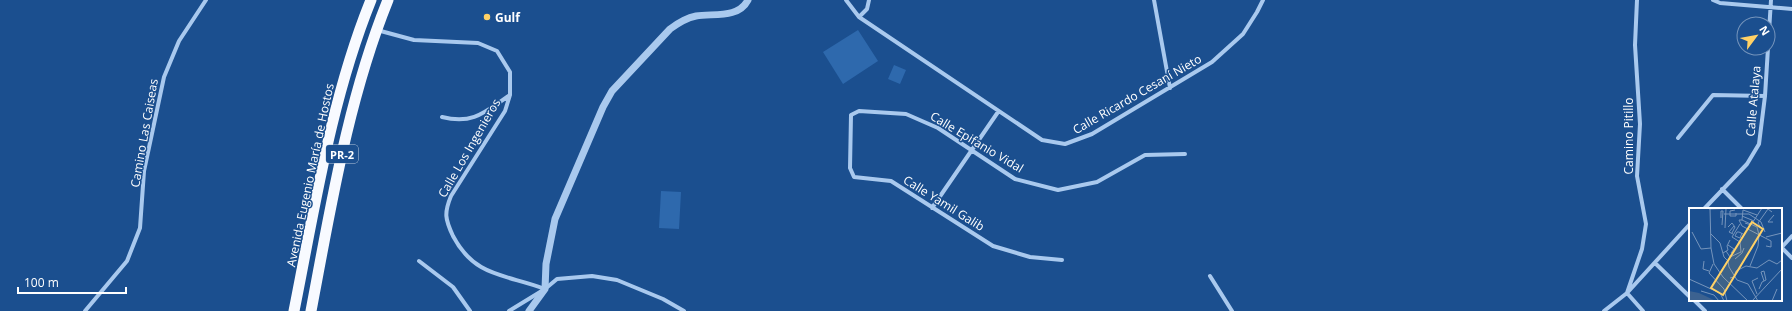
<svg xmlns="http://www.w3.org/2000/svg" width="1792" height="311" font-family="'Open Sans',sans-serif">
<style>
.green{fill:#2e69ad}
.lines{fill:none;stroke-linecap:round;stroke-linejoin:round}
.minor{stroke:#a9c9ee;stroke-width:4}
.tertiary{stroke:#a9c9ee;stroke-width:7}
.trunk{stroke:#f8faff;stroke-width:11}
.poi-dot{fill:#ffd166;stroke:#1b4f8f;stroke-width:1.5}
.labels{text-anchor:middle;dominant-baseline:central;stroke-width:3;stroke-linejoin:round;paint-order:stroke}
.shield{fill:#1b4f8f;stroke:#bbcadd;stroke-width:1}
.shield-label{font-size:11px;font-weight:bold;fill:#fff}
.poi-label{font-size:12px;font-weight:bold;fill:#fff;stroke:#1b4f8f;text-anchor:start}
.street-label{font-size:12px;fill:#fff;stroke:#1b4f8f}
.inset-road{fill:none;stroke:#7695bc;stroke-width:1}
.view{fill:#ffd166;fill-opacity:0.15;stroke:#ffd166;stroke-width:2}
.inset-edge{fill:none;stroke:#fff;stroke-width:2}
</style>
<rect width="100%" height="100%" fill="#1b4f8f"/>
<path class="green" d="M858,30L878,61L843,84L823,52Z
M894,65L906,70L900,84L888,79Z
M661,191L681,192L679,229L659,228Z"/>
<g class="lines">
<path class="minor" d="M846,0L859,17L1042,140L1065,144L1092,134L1212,62L1243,34L1257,12L1263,0
M1154,0L1170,88
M1637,0L1635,45L1640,124L1637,176L1646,224L1642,249L1627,293L1643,311
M1713,0L1720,3L1792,9
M859,17L867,9L869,0
M377,30L414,40L478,43L497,51L510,72V95C485,112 473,125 442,117
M510,95L505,111L451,196C444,213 445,219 453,236C475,278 506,274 545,289
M1678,138L1713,95L1765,96
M1722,189L1742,209
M932,208L998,112
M1704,209L1747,164L1759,144L1765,96L1771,0
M1781,247L1792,258
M1781,248L1792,236
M1062,260L1030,257L993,246L891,181L854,177L850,168L851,115L859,111L906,114L938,128L1015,179L1058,190L1097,182L1145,155L1185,154
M419,261L453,287L470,311
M1655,263L1690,297
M1210,276L1232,311
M1694,300L1705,311
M85,311L127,261L140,228L144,171L164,77L179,41L206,0
M509,311L545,289L557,279L592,276L617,280L663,299L684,311
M1604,311L1627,293L1690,224"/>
<path class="tertiary" d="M529,311L545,289L546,264L555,219L603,107L612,91L670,29C678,23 686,18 696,16C713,13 738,19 748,0"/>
<path class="trunk" d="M294,311C315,206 331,99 371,0
M311,311C331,206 348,99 388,0"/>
</g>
<circle class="poi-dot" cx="487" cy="17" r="4"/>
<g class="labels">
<rect class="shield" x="326" y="145" width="32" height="18" rx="3"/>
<g class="shield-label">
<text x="342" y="154">PR-2</text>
</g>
<g class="poi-label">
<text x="495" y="17">Gulf</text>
</g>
<g class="street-label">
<text transform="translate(1137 94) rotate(-30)">Calle Ricardo Cesaní Nieto</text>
<text transform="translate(1753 101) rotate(-85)">Calle Atalaya</text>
<text transform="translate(144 133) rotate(-80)">Camino Las Caiseas</text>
<text transform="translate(1628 136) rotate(-90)">Camino Pitillo</text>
<text transform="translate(977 142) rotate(31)">Calle Epifanio Vidal</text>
<text transform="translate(469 148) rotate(-60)">Calle Los Ingenieros</text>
<text transform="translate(310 175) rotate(-78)">Avenida Eugenio María de Hostos</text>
<text transform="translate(944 203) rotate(32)">Calle Yamil Galib</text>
</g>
</g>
<g transform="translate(1689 208)">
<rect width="93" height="93" fill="#1b4f8f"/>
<path d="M0,83L10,85L27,93H0Z" fill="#3c6290"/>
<path class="inset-road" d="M21,0L22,40L25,56L34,69L59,93M20,1L53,0M46,2L41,3V8H47V5M35,6H60L72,14L76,24M53,8L65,13M32,10V3H34L33,17M53,12L68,19L70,27L69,38L61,58M53,12H50L53,18L82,33V39L77,38M53,12L54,2L68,7M84,14H79L85,7M56,15L62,17L73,0M39,19L43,15L46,19L43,25M36,20L37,1M72,20L69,15L79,1L83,4M3,24L12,41L22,40M53,25L51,30L46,28L48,24H50L54,26M22,26L31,35L35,49L39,53L40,59L48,72L59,76L69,93M44,26L40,24L45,18M77,29L93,25M39,37L45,41L42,45M37,43L41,49L52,44L51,34L43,29L51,16M34,45L39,42L38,38L41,32M46,51L53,45L55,40M15,53L14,61L20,63M24,56L20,65L35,81L38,93M41,70L45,69L47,63L57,58L68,60L80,52L88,56L93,52M0,71L31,85L35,93M75,73L72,64L75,63M70,81L73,74L77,72L75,63M12,83L25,87L30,93M68,86L63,73L69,70M63,93L93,61M83,93L88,81"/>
<path class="view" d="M63,14L74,21L34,87L22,80Z"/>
<rect width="93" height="93" class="inset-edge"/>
</g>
<g transform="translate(1756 36) rotate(58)"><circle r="19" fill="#1b4f8f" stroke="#7695bc"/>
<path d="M0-3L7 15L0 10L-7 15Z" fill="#ffd166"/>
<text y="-6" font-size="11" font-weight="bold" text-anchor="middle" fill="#ffffff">N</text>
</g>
<path d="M18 287v6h108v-6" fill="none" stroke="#ffffff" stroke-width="2"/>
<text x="24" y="287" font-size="12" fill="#ffffff" stroke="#1b4f8f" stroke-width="3" paint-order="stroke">100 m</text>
</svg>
